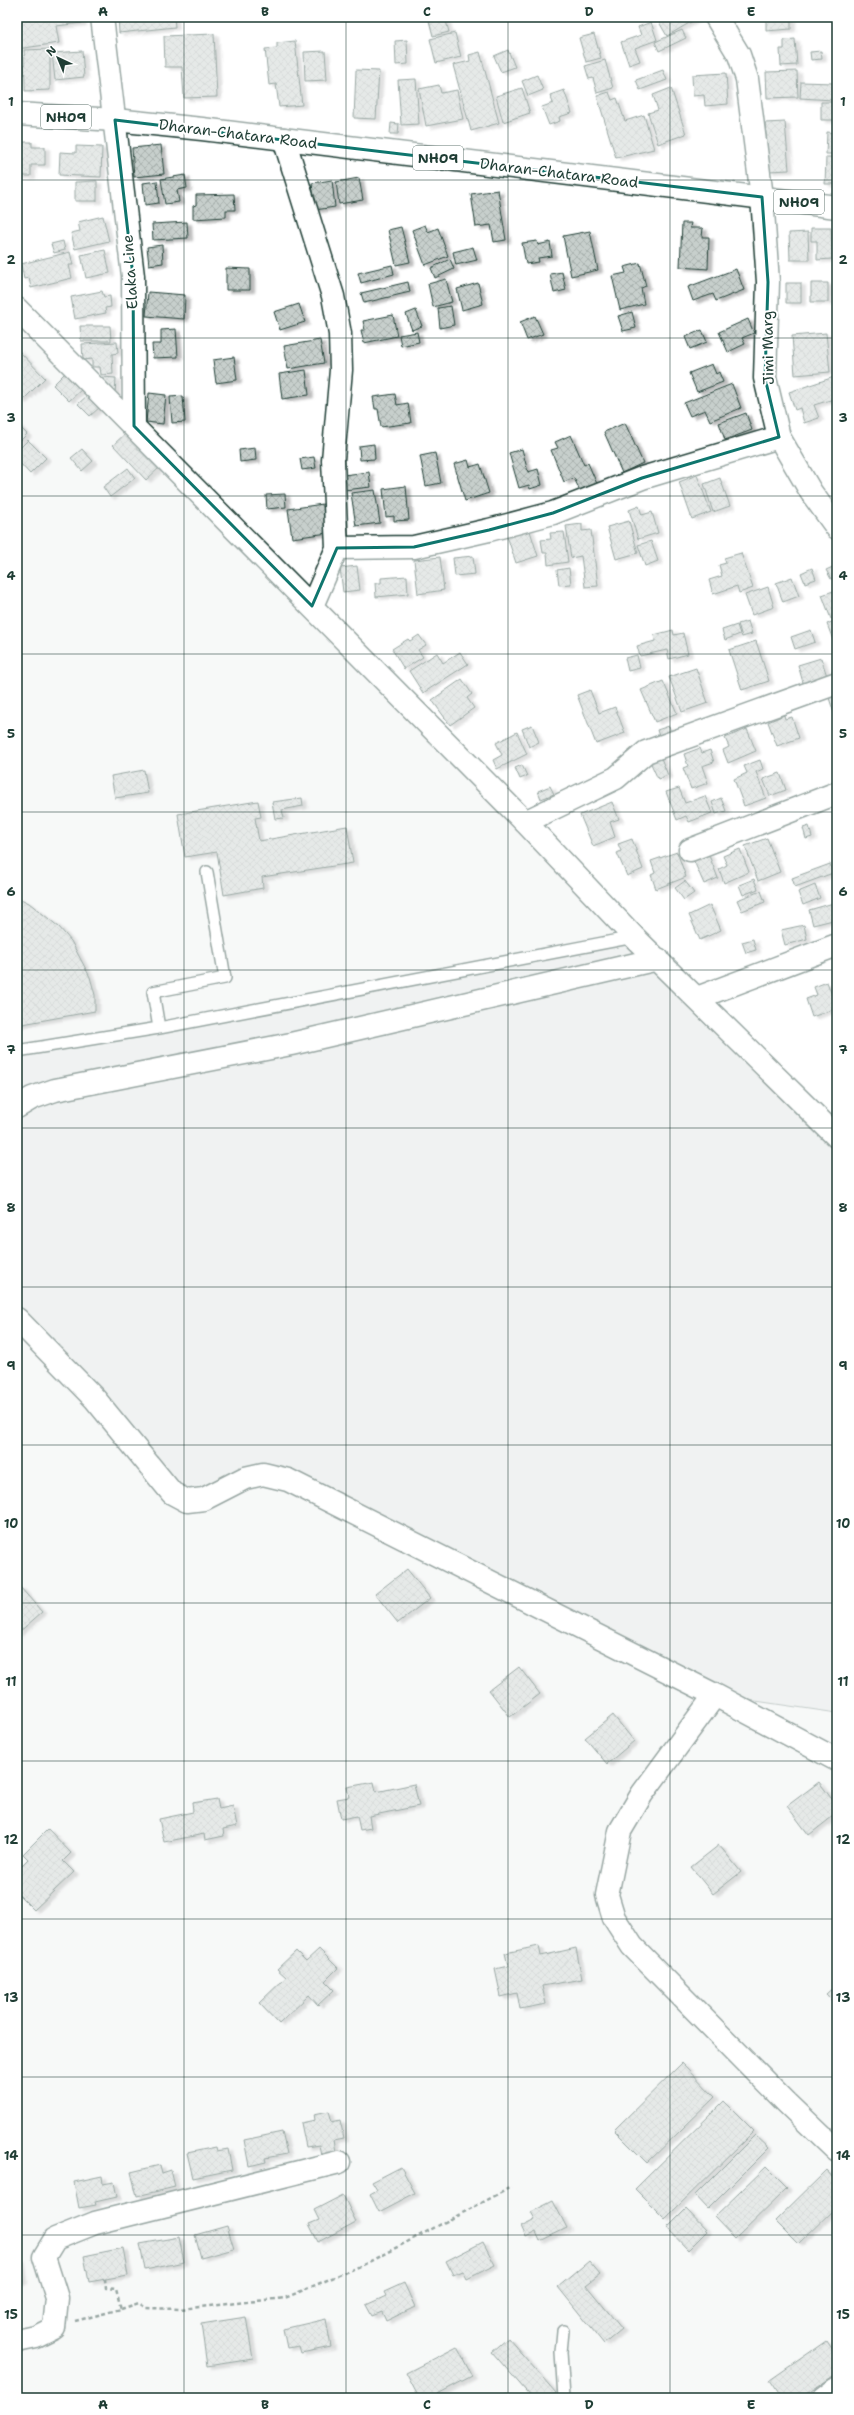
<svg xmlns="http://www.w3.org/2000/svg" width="854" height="2415" font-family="'Shantell Sans',sans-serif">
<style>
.built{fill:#eef1f0}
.green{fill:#dee3e2;stroke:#7e908b}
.building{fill:url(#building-cross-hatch);stroke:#1f3d34;filter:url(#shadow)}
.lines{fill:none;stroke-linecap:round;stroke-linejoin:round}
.lane-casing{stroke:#1f3d34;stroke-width:14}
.street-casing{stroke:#1f3d34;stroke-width:25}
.primary-casing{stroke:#1f3d34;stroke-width:25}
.path{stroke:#1f3d34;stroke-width:2.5;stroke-dasharray:4 3;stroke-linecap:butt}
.lane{stroke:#fff;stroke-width:11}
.street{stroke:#fff;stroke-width:22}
.primary{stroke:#fff;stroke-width:22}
.marked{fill:none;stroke:#0f766e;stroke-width:3;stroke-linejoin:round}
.grid{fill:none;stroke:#1f3d34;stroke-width:1;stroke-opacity:0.55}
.labels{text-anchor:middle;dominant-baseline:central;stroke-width:4;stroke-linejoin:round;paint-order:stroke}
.shield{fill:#fff;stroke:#627771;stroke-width:1}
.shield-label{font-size:14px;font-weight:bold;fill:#1f3d34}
.street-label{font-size:15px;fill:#1f3d34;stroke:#fff}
.neatline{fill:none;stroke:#1f3d34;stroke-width:1.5}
.grid-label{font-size:13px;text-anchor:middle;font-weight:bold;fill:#1f3d34}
</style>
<defs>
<pattern id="building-cross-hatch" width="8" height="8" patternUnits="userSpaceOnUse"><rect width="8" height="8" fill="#c7cfcc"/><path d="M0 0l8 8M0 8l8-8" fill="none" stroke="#aab3b0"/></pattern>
<filter id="shadow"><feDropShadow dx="4.5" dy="2.5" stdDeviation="1" flood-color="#0004"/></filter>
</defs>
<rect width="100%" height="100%" fill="#fff"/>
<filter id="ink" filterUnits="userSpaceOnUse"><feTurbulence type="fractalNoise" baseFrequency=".025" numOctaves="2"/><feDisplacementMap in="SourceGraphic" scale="8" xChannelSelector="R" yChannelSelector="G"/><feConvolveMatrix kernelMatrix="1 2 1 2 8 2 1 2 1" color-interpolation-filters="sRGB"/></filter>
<g filter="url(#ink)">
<path class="built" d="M17,309L634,937L17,1051Z
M17,1319L263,1474L715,1695L837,1713V2388L824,2398H17Z"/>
<path class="green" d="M634,937L837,1137V1713L715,1695L263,1474L187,1501L17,1319V1051Z"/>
<path class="building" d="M26,17H81L82,23L56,26L59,43L17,49V18Z
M118,17H174L175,27L119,33Z
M428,17H445L449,32L433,36Z
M656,17H695L696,19L667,36Z
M766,17H791V29L766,31Z
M651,22L657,40L635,48L640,61L629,65L621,42L641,35L638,27Z
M682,30L686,38L659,51L655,42Z
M455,33L461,57L436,63L430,39Z
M214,34L217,97L184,98L182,67H165L164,36Z
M594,34L601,58L586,62L579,38Z
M795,39L797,65L781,66L780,49H784V40Z
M407,40L408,64L396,65L395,41Z
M295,41L302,105L279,107L276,84L269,85L265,49L277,48V43Z
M50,49V90L25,91L24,50Z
M508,50L515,67L501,72L494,56Z
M82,51L84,77L55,80L52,53Z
M325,51L327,80L305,81L304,52Z
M821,51L822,59L811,60L810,52Z
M480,52L499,123L471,131L453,65L470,61L469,55Z
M605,60L613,88L597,93L593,78L589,79L585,66Z
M356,70L379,71L376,119L354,118Z
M663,70L667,80L640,90L636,80Z
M797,71L798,97L767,98L766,72Z
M726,73L728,104L705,106L704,95L693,96L692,75Z
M537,75L543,90L528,96L522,81Z
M416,79L419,124L401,125L398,80Z
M801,82L833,83V100L800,98Z
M439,85L441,93L457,90L463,119L426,126L419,89Z
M522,88L530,113L503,122L496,96Z
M671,88L686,134L658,144L648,113L658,110L653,95Z
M564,90L572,113L559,117L560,121L549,125L542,107L553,103L550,95Z
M609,92L612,100L617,98L625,121L644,115L654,149L616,158L597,96Z
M821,102H837V120H821Z
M785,122L789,170L769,171L765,123Z
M391,123L399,124L398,134H390Z
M827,132L837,133V154H826Z
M17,142H32V147H45V165H31V176H18Z
M161,145L164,174L134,177L132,148Z
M76,146L102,147L101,177L59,175L60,152L76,153Z
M826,157H837V184H825Z
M185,175L187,188L177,190L179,202L165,204L161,179Z
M359,178L363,200L339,204L336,182Z
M332,180L335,207L315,210L312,183Z
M97,181V201H75V182Z
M157,181L159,203L145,205L143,183Z
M498,190L506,240L494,242L491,225L476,227L471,194Z
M234,194L235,210H226V217L193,219V206L196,205V195Z
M103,216L109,241L75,249L71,233L80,231L78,222Z
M187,222L188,238L153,240L152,224Z
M682,223H691L690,228H703L702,237H709L708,269L680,267Z
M425,225L428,232L438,228L448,256L425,265L412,230Z
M401,227L410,262L396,265L388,230Z
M811,228H831L832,259L817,260V241H811Z
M590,231L598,270L571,276L563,236Z
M808,232L809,260H790L789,233Z
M63,241L65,250L54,253L51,244Z
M537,241L538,245L550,242L552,256L538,258L539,262L526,264L522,243Z
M162,245L163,263L149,265L147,247Z
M837,246V272L833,247Z
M473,247L477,260L456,265L453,252Z
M105,250L110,273L86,278L81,255Z
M70,252L73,265H69L72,278L31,288L29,278L24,279L21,264Z
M450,259L454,269L435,278L431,268Z
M640,263L646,286L641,288L644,304L620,310L612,276L626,273L624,267Z
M392,265L394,274L361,283L358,273Z
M226,268L250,269V290H226Z
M736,269L744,290L716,301L713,294L693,301L688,287Z
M562,272L566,290L554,293L550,274Z
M446,279L452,302L433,307L428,284Z
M408,282L410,292L364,303L361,293Z
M478,283L483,304L462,310L457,289Z
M786,283H801V303H786Z
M811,283H828V302H811Z
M102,291L104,297L110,296L111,307L105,308L106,313L75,319L71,297Z
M148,292L185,295L184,319L146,316Z
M299,304L305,322L280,330L274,312Z
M451,306L454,325L440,328L438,308Z
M416,310L422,326L412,330L406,314Z
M632,312L636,328L623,331L618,316Z
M393,315L397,336L364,343L361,330H365L363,321Z
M535,316L543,334L527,340L520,322Z
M748,319L754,333L742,338L745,344L728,352L719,332Z
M80,326H110L111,341H81Z
M176,329L178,357L153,358L152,344H161V330Z
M702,330L707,342L690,349L685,337Z
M417,332L419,342L401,346L399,335Z
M826,333L830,372L795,375L792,336Z
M320,340L324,363L288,369L284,346Z
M117,342L118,353L112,354L113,374L101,375L100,367H92V359L83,360L82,344Z
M17,349L45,378L22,401L17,396Z
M234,357L237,380L216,383L213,360Z
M712,364L716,374L719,372L723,382L697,392L689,373Z
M306,370L309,395L282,399L279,374Z
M66,372L83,388L69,401L53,385Z
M837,376V398L814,405L819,418L804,423L800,408L795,410L789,392Z
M102,377L116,378L115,395L102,383Z
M732,384L741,408L710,421L705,410L690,416L684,403Z
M149,393L166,395L163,424L146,422Z
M89,394L101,406L90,416L78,404Z
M395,394L397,405L408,403L411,423L381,427L378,409H375L373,397Z
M183,396L185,422L172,423L170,397Z
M746,413L752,430L725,440L719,423Z
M625,423L643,463L622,473L604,432Z
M17,424L27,434L17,444Z
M127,432L160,467L146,480L113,445Z
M571,435L584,465L588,463L597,484L580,491L574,478L564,482L551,450L558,448L555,442Z
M28,440L46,458L30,474L17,460V451Z
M374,444L375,459L360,460L359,446Z
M255,448L256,460L240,462L239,450Z
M82,449L93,461L82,471L71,458Z
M522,449L528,472L538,469L542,485L530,489L529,485L519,488L509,453Z
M435,453L441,483L426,486L420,456Z
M314,457L316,468L302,470L300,459Z
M468,460L470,467L480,464L489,493L465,501L454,464Z
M128,468L135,478L110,497L103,487Z
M369,472L371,487L344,490L343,475Z
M697,475L711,512L692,519L679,482Z
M720,478L730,506L713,512L704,484Z
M406,486L409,520L394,521V516L386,517L383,489Z
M375,490L380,523L356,526L351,493Z
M285,494L286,507L267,509L266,495Z
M323,504L328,533L292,538L288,509Z
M639,506L642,515L652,512L658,533L638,539L629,510Z
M629,521L638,553L616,559L607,527Z
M582,524V531L591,530L598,586L585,587L581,556L571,558L566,526Z
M529,528L538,556L516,563L507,536Z
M564,532L568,562L548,565L547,553H543L541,540L551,539L550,533Z
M651,541L658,561L645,566L638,545Z
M741,553L753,588L739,593L737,586L713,594L709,580L722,576L719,565L726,563L724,558Z
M473,556L475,574L455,576L453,558Z
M440,557L444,590L418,594L414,560Z
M837,565V576L831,579L826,570Z
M357,566L360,590L343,592L340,568Z
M569,568L571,584L559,585L557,570Z
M812,568L816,579L805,583L801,573Z
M407,576L408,594L376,597L375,583H381V578Z
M792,577L799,596L783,602L776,583Z
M768,587L774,607L752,615L745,595Z
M837,587V616L831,619L822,595L836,590L835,588Z
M748,621L752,634L742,637L738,624Z
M834,621L837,639L833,640L827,624Z
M737,625L740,634L725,640L722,630Z
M673,630L674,635L683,633L688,654L669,659L667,650L640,656L637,646L655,641L654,635Z
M811,630L815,642L795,649L791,637Z
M419,635L426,645L418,650L423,657L404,669L392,649L408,639L410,641Z
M756,641L769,681L742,690L729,650Z
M460,652L468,664L423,693L409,671L437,653L443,663Z
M637,655L640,668L628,671L625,658Z
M821,658L828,679L804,686L798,665Z
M696,668L708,703L682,712L669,677Z
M462,679L472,694L467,698L474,708L450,725L432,700Z
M663,681L677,713L655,722L641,690Z
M837,689V715L835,716L827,692Z
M590,690L599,713L615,707L625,733L596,744L577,695Z
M784,715L785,719L792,717L799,738L777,746L768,722Z
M532,725L539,742L529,747L522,729Z
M669,726L672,736L660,740L657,730Z
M747,729L756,751L728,763L723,750L729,747L725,738Z
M517,732L527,754L497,769L493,760L502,755L496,743Z
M700,748L702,753L710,750L714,762L702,766L708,783L691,789L683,768L688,766L684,754Z
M658,751L668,775L658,779L647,755Z
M760,760L763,769L756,772L766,798L744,806L734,779L747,773L744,766Z
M522,765L527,776L520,779L515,768Z
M144,770L148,793L115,798L111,776Z
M780,773L786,790L770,796L763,779Z
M550,786L554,794L541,799L538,791Z
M679,788L685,803L705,796L712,813L689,822L686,816L677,820L666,792Z
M302,798L303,806L282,810L284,818L275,819L272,802Z
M721,798L726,811L716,814L712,802Z
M258,801L261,817L255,818L259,841L347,826L353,863L262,877L263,888L224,895L217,852L185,857L178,814Z
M612,802L619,819L610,822L615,837L593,846L580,815Z
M809,826L812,837L806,839L803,828Z
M767,838L780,872L758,881L745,846Z
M632,839L643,869L627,876L617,853L621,851L618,844Z
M740,849L749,872L724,883L719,869L727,865L723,856Z
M677,852L686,877L656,889L651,875L655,873L651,861Z
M708,853L718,878L704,884L693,859Z
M830,864L833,873L795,887L792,878Z
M754,879L758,889L743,895L739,885Z
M685,881L694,893L684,900L675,888Z
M815,885L820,898L803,905L798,892Z
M761,891L765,902L742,911L737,900Z
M17,897L29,903L59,927L71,941L90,977L95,995V1011L17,1025Z
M837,902V919L813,925L809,910Z
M710,905L721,930L700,940L689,915Z
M804,925L807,939L785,945L781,930Z
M753,939L756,950L746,953L742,942Z
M827,982L837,1008L812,1017L806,999L817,995L814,987Z
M407,1569L430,1598L398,1623L375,1594Z
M20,1587L42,1612L17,1634V1589Z
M519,1667L540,1694L510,1717L489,1690Z
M613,1715L634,1741L607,1764L585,1738Z
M374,1782L376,1792L414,1784L419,1806L369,1816L371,1828L360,1830L357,1816L341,1819L337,1799L349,1797L347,1787Z
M819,1782L837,1806V1813L809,1835L787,1806Z
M217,1799L219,1809L233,1806L237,1826L223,1829L224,1836L205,1840L204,1834L164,1842L159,1819L193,1812L192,1803Z
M48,1829L71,1853L63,1861L74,1872L34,1910L17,1893V1870L28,1859L23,1854Z
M719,1845L741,1872L713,1894L691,1867Z
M539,1946L541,1956L576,1948L582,1979L542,1986L546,2004L520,2009L517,1993L501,1997L495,1969L508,1966L505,1953Z
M319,1949L338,1968L325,1981L334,1990L318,2005L309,1995L279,2024L259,2003L286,1977L277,1969L296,1951L306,1961Z
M837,1984V2006L826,1994Z
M682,2063L715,2097L647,2163L614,2130Z
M724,2101L754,2131L665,2219L635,2189Z
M329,2111L332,2122L340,2120L344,2138L334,2140L336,2152L321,2155L319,2145L306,2147L301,2123L315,2120L314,2114Z
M282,2132L287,2154L265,2158L266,2162L249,2166L244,2140Z
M755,2135L769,2148L708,2209L695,2195Z
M216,2147L217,2151L228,2149L232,2170L193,2178L187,2153Z
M160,2165L162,2173L171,2170L175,2187L137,2196L131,2172Z
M401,2167L415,2193L379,2212L370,2194L377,2190L372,2182Z
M766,2167L787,2188L735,2239L714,2217Z
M827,2170L837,2181V2206L798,2244L775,2221Z
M102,2176L103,2184L114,2182L117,2197L95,2202L96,2205L79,2208L74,2182Z
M343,2195L356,2222L318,2242L309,2224L319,2220L314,2210Z
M553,2201L567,2228L540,2241L536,2232L526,2237L521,2226L535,2219L531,2212Z
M686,2209L707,2231L688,2250L667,2228Z
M227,2226L234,2249L201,2258L195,2235Z
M179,2237L184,2262L145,2270L140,2244Z
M483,2242L495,2265L467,2279L463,2271L453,2275L446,2261Z
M123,2248L128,2275L89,2282L84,2256Z
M17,2259H20L23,2281L17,2282Z
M589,2261L600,2274L586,2285L622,2329L604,2344L558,2287Z
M404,2283L415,2307L386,2321L382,2312L372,2316L366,2305L386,2296L384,2292Z
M246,2317L253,2359L207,2366L201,2324Z
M326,2319L331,2347L301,2353L299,2346L287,2348L283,2329Z
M508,2338L556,2393L550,2398H532L492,2352Z
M826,2341L837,2358V2373L801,2398H782L770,2380Z
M457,2347L472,2376L430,2398H419L406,2373Z
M507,2393L513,2398H502Z"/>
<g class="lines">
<g class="lane-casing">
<path id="lane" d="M159,1028L153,992L225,978L207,872
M17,1051L159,1028L634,937
M563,2331L561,2352L564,2398"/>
</g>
<g class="street-casing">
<path id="street" d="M102,17L133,276L134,426
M716,17L739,55L747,79L762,197L768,282L765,378L779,437L811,492L837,528
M284,139L333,296L340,334L341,370L333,460L337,548L312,606
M17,309L525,822L634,937L837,1137
M337,548L414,547L489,530L553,513L642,478L779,437
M525,822L616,778L646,752L837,683
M690,850L837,793
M697,998L837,945
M17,1107L32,1098L55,1090L291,1044L658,959
M17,1319L95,1399L172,1493L187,1501L204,1499L245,1478L263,1474L288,1480L715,1695L837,1760
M715,1695L642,1794L620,1831L607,1895L614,1918L632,1946L786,2102L837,2151
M17,2341L36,2337L54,2328L57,2298L44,2257L55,2239L95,2223L339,2162
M824,2398L837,2388"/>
</g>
<g class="primary-casing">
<path id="primary" d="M17,114L115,120L202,129L837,207"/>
</g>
<path class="path" d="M121,2309L139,2303L146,2308L180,2309L285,2298L365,2264L512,2187
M75,2321L121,2309L116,2289L106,2288L105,2279"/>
<use href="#lane" class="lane"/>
<use href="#street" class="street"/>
<use href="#primary" class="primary"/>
</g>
</g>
<path d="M0 0H854V2415H0ZM115,120L762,197L768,282L765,378L779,437L642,478L553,513L489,530L414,547L337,548L312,606L134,426L133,276Z" fill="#fff" fill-opacity=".55" fill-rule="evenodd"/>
<path class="marked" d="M115,120L762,197L768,282L765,378L779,437L642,478L553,513L489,530L414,547L337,548L312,606L134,426L133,276Z"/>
<path class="grid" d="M184,17V2398M346,17V2398M508,17V2398M670,17V2398M17,180H837M17,338H837M17,496H837M17,654H837M17,812H837M17,970H837M17,1128H837M17,1287H837M17,1445H837M17,1603H837M17,1761H837M17,1919H837M17,2077H837M17,2235H837"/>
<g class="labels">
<g class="shield">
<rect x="41" y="105" width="50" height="24" rx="3"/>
<rect x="413" y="146" width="50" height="24" rx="3"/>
<rect x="774" y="190" width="50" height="24" rx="3"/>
</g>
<g class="shield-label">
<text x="66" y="117">NH09</text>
<text x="438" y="158">NH09</text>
<text x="799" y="202">NH09</text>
</g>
<g class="street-label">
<text transform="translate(238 134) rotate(7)">Dharan-Chatara Road</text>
<text transform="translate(559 173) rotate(7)">Dharan-Chatara Road</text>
<text transform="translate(130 272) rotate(-94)">Elaka Line</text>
<text transform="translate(768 348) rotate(-91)">Jimi Marg</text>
</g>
</g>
<rect width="854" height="2415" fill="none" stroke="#fff" stroke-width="44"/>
<g transform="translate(58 58) rotate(316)" stroke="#ffffff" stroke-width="3" paint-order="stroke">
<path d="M0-3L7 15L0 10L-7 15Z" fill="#1f3d34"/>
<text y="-6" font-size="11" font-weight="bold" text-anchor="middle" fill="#1f3d34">N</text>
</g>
<rect x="22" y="22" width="810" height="2371" class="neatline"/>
<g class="grid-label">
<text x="103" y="16">A</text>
<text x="265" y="16">B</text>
<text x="427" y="16">C</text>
<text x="589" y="16">D</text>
<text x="751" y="16">E</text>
<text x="11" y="106">1</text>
<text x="843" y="106">1</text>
<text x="11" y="264">2</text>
<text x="843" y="264">2</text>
<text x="11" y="422">3</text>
<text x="843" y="422">3</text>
<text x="11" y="580">4</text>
<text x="843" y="580">4</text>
<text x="11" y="738">5</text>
<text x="843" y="738">5</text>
<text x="11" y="896">6</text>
<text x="843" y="896">6</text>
<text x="11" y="1054">7</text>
<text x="843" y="1054">7</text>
<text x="11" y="1212">8</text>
<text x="843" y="1212">8</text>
<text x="11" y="1370">9</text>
<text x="843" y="1370">9</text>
<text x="11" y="1528">10</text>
<text x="843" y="1528">10</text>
<text x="11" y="1686">11</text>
<text x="843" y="1686">11</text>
<text x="11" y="1844">12</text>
<text x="843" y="1844">12</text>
<text x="11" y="2002">13</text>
<text x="843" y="2002">13</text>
<text x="11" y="2160">14</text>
<text x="843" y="2160">14</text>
<text x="11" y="2319">15</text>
<text x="843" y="2319">15</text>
<text x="103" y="2409">A</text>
<text x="265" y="2409">B</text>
<text x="427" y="2409">C</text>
<text x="589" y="2409">D</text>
<text x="751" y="2409">E</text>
</g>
</svg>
